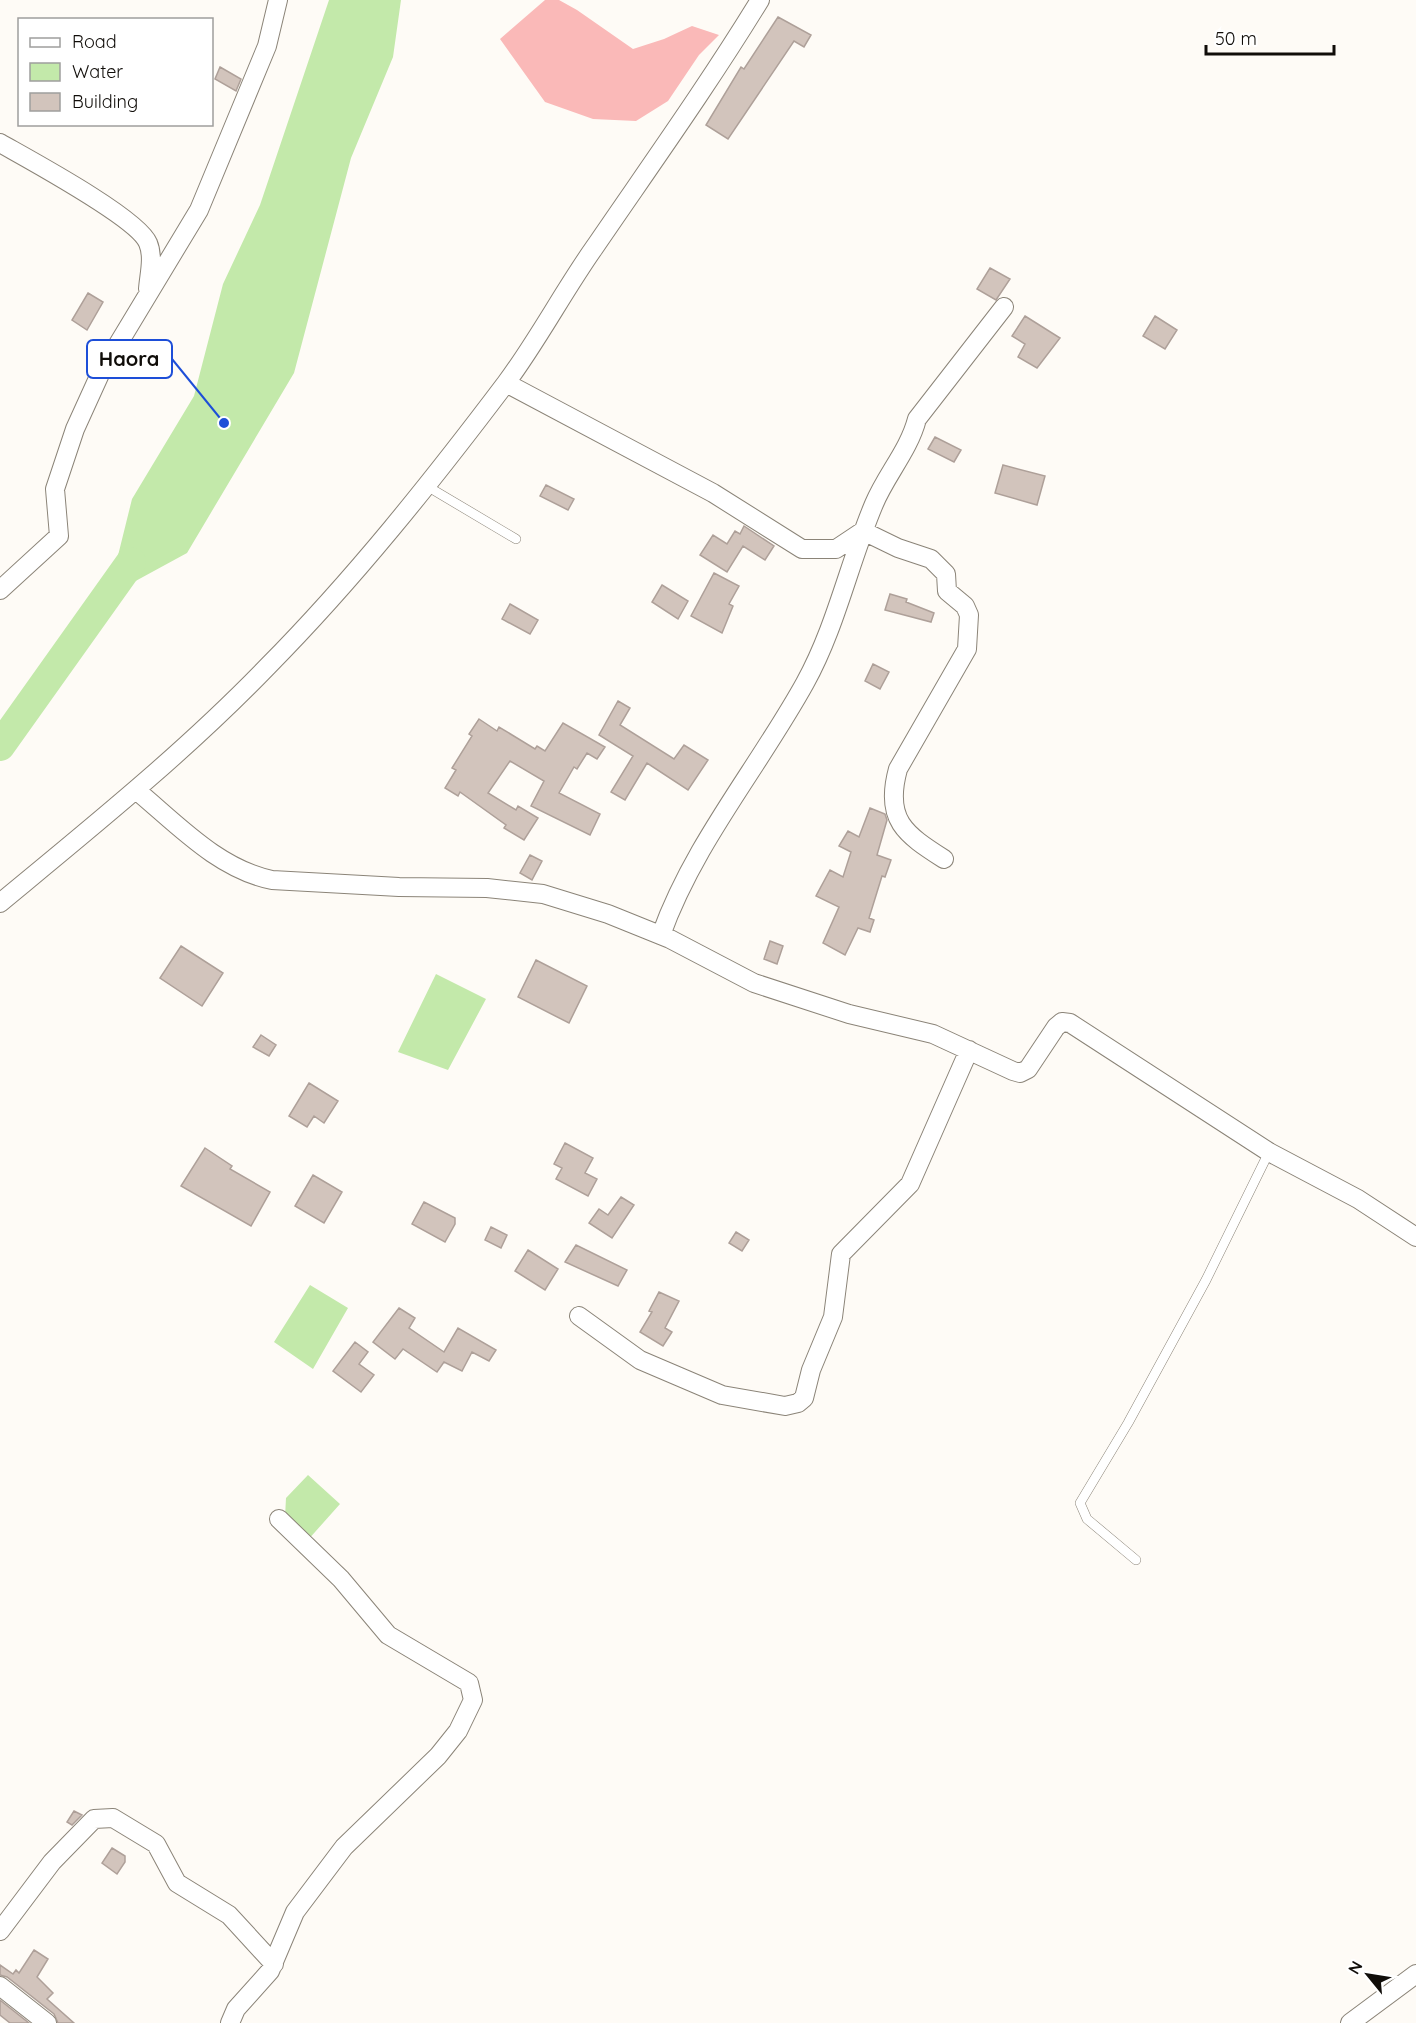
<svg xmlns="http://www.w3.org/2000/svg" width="1416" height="2023" font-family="Quicksand,sans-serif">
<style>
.forest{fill:#fab9b8}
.water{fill:#c3e9aa}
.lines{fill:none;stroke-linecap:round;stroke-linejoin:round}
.river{stroke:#c3e9aa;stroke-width:30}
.building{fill:#d2c4bc;stroke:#aea099;stroke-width:1.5}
.lane-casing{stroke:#8b8478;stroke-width:10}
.street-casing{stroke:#8b8478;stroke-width:20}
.lane{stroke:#fff;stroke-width:9}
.street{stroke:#fff;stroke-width:18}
.leader{fill:none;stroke:#1d4ed8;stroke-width:2}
.callout-dot{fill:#1d4ed8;stroke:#fff;stroke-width:2}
.callout{fill:#fff;stroke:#1d4ed8;stroke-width:2}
.callout-label{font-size:20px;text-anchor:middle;font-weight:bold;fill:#100d09}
</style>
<rect width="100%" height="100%" fill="#fefbf6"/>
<path class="forest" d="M545,0H559L577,10L633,49L664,39L692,26L719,35L699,55L668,101L636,121L593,119L545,102L500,39Z"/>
<path class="water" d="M329,0H401L393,57L351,158L294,373L187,553L108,596L132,499L194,396L223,284L260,205Z
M436,974L486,999L448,1070L398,1052Z
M310,1285L348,1308L313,1369L274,1342Z
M308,1475L340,1504L307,1541L285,1517L286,1498Z"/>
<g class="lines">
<path class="river" d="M0,746L131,562"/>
</g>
<path class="building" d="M778,17L811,35L804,47L794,41L728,139L706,125L741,67L744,69Z
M220,67L241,79L236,91L215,79Z
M990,268L1010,279L996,300L977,289Z
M88,293L103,302L87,330L72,320Z
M1025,316L1060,338L1037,368L1018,357L1025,344L1012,336Z
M1155,316L1177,330L1165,349L1143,336Z
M935,437L961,450L954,462L928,449Z
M1003,465L1045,476L1037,505L995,493Z
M546,485L574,499L568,510L540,496Z
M744,526L774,546L765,560L743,546L727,572L700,555L713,535L727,544L735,531L740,534Z
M714,573L739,586L729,604L733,606L722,633L691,616Z
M662,585L688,601L678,619L652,602Z
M890,594L907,599L906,602L934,613L931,622L885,610Z
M510,604L538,620L530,634L502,619Z
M873,664L889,672L880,689L865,681Z
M618,701L630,708L620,725L674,759L684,745L708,760L688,790L647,763L625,800L611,792L633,756L599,735Z
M479,719L497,731L499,727L535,749L537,746L545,751L563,723L605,747L597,759L587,753L577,769L574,767L559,793L600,814L590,835L531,806L544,781L510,761L488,793L516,810L518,806L538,818L524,840L504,828L506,825L460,792L458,796L445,788L456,770L452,768L472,736L469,734Z
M870,808L885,814L887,820L877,855L891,860L885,877L882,876L869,918L874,920L870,932L858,928L845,955L823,943L839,907L816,896L830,870L843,877L851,852L839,846L848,831L859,837Z
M530,855L542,861L532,880L520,873Z
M770,941L783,946L777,964L764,959Z
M181,946L223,973L202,1006L160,978Z
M536,960L587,986L569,1023L518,997Z
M261,1035L276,1045L269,1056L253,1047Z
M309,1083L338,1101L324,1123L314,1116L307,1127L289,1116Z
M565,1143L593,1158L585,1173L597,1179L588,1196L556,1179L562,1168L554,1164Z
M205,1148L232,1166L230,1169L270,1192L251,1226L181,1186Z
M313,1175L342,1192L324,1223L295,1206Z
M621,1197L634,1205L612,1238L589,1223L599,1209L608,1215Z
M424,1202L455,1218V1224L445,1242L412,1224Z
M491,1227L507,1235L501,1248L485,1240Z
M736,1232L749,1240L742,1251L729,1243Z
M576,1245L627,1270L618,1286L565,1262Z
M528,1250L558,1269L545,1290L515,1271Z
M659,1292L679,1301L665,1328L672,1332L663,1346L640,1332L652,1312L649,1311Z
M399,1308L415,1318L409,1328L444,1352L458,1328L496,1350L489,1361L472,1352L462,1371L444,1362L437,1372L403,1349L395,1359L373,1342Z
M355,1342L368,1352L359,1364L374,1375L361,1392L333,1371Z
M74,1811L82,1815L72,1825L67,1822Z
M112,1848L125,1856V1862L117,1874L102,1863Z
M34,1950L48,1959L37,1977L53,1993L47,1999L74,2023H58L54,2014L7,1977L0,1975V1965L13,1974L16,1970L19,1973Z
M0,2000L29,2023H10L0,2015Z"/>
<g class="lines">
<g class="lane-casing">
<path id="lane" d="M425,485L516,539
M1136,1560L1087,1519L1080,1503L1128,1423L1206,1280L1269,1152"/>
</g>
<g class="street-casing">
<path id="street" d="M0,143C28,159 138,218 148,243C154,257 149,275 148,289
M506,383L713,493L802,549H836L863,531L898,548L931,559L946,574L947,591L965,606L969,615L967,649L898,769C884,820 905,834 944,859
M0,590L59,536L55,489L75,429L100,374L199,210L267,46L278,0
M136,790C177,824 218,869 272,880L399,887L487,888L543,894L608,914L670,939L754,983L849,1014L933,1034L1013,1071L1020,1073L1028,1069L1056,1027L1062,1022L1070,1023L1269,1152L1358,1199L1416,1237
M0,903C92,827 185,752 268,666C354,579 432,481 506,383C538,340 563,292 594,248C650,166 708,85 760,0
M661,935C694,843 758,768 805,683C836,627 849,563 874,504C886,475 909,450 917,419L1004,307
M579,1316L640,1360L722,1395L785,1406L798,1403L804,1398L811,1370L833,1317L841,1254L910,1184L969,1050
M0,1931L52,1862L94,1819L113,1818L156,1844L177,1883L229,1915L274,1964
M0,1986L47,2023
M230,2023L236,2009L270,1971L295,1912L344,1847L438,1756L458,1731L473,1700L469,1683L388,1635L341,1579L279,1519
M1350,2023L1416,1974"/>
</g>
<use href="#lane" class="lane"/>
<use href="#street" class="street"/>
</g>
<path class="leader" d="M224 423L172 359"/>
<circle class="callout-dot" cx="224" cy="423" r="6"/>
<rect class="callout" x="87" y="340" width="85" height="38" rx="6"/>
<g class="callout-label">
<text x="129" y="366">Haora</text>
</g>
<rect x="18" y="18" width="195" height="108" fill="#ffffff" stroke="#9f9e9d" stroke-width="1.5"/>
<rect x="30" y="38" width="30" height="9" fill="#ffffff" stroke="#9f9e9d" stroke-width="1.5"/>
<text x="72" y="48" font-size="18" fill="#100d09">Road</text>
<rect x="30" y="63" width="30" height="18" fill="#c3e9aa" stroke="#9f9e9d" stroke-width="1.5"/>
<text x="72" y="78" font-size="18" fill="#100d09">Water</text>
<rect x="30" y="93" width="30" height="18" fill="#d2c4bc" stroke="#9f9e9d" stroke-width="1.5"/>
<text x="72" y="108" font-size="18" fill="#100d09">Building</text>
<g transform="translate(1368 1975) rotate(300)" stroke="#ffffff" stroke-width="4.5" paint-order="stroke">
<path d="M0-4.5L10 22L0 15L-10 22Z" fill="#100d09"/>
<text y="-9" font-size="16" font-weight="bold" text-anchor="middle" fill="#100d09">N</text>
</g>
<path d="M1206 45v9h128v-9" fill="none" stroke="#100d09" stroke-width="3"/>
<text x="1215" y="45" font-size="18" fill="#100d09" stroke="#ffffff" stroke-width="4.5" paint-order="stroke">50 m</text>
</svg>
